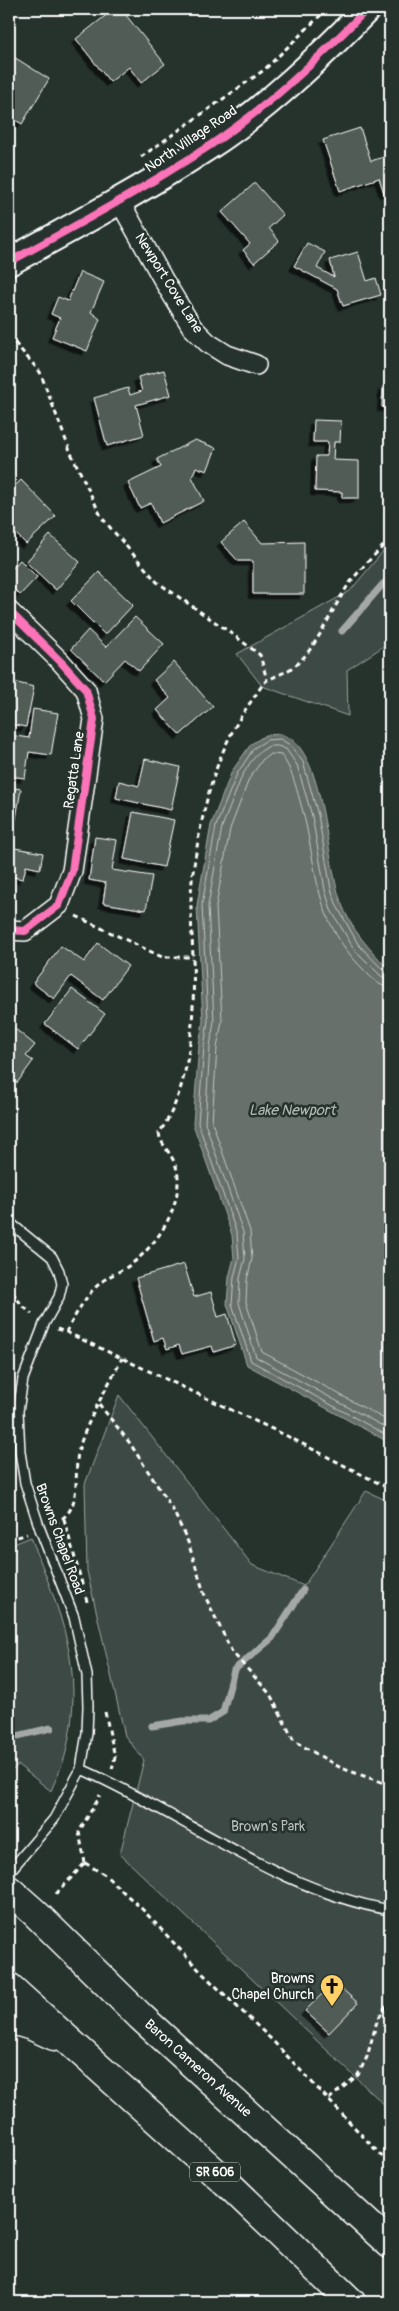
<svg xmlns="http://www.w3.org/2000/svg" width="399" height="2311" font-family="Pangolin,sans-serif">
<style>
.green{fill:#3e4944;stroke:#9ea4a2}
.water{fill:#67706c;stroke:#a4a9a7}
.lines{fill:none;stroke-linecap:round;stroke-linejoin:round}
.shore{stroke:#c2c6c4;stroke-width:1}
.stream{stroke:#a4a9a7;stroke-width:7}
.building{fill:#515c57;stroke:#fff;filter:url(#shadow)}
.lane-casing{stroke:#fff;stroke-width:12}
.street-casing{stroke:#fff;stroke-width:22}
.secondary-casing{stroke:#fff;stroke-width:30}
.primary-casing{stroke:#fff;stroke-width:31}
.path{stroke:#fff;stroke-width:3;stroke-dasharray:5 4;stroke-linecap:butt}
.lane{stroke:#26332d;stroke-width:9}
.street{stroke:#26332d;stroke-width:19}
.secondary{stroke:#26332d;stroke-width:26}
.primary{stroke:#26332d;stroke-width:28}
.cycleway-casing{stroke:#26332d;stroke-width:11}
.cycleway{stroke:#fb73b8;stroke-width:8}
.labels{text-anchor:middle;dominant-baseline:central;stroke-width:5;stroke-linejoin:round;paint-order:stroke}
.shield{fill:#26332d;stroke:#bec2c0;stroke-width:1}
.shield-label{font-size:12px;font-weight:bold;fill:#fff}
.street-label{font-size:14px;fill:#fff;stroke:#26332d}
.park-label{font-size:14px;fill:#bbbfbe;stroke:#26332d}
.poi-label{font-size:14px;fill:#fff;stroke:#26332d;text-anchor:end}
.water-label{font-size:15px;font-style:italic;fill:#b3b8b6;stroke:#26332d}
</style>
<defs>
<filter id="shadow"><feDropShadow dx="-4.5" dy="4.5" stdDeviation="0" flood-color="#0009"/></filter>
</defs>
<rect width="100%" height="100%" fill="#26332d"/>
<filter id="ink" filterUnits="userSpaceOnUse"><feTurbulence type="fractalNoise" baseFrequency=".02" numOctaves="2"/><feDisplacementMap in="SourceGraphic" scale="10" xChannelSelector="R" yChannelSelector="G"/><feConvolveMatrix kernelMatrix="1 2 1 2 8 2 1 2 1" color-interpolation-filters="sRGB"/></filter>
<g filter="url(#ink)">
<path class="green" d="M390,543V642L347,670L348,716L262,686L237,654L350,591Z
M119,1395L252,1565L304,1586L366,1491L390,1502V2110L120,1854L144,1760L125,1736L87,1571L85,1484Z
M31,1537C60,1613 86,1667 66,1752C63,1765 56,1778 51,1791L18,1765L9,1774V1546Z"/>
<path class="water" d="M281,734C285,736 291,738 294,741C326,771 326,861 341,902C351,930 370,950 390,970V1443L247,1365L227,1304L229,1277L234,1258L232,1235L193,1124L199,1046L203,1021L197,905L211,825L232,771L251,744L266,735Z"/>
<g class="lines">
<path class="shore" d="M390,973L385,972L358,944L337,906L331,889L318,815L303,762L290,745L280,739L267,740L254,748L237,774L216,826L202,905L208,1021L204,1047L198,1123L237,1234L239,1258L234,1277L232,1304L251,1361L390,1437
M390,980L381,976L354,949L331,910L325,890L312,816L297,765L286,749L278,746H269L258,753L250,763L242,776L222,827L208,906L214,1021L210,1047L205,1123L243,1232L245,1259L240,1278L239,1303L256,1357L390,1430
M390,987C378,987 371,977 363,969C310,916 319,866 300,801C295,784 292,769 281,755L271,754L263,759L249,779L230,829L216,906L222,1021L217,1048L212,1122L250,1231L252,1259L247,1280L246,1302L262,1352L390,1422"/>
<path class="stream" d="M342,631L383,584L390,580
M152,1726L183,1721H208L223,1712L234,1670L272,1638L303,1590
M9,1738L51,1728"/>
</g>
<path class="building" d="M114,9H121L165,64L141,83L129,67L110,82L76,39Z
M9,54L49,79L22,124L9,116Z
M360,128L371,161L390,155V191L384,193L379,178L340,191L323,140Z
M255,183L283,215L269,228L279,241L254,263L243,250L250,244L222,212Z
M307,243L325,252L317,268L334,277L330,260L358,252L367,281L376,278L381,295L343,306L337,289L294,266Z
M80,272L104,282L91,312L100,319L87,351L52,337L60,318L51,314L58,297L68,301Z
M164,370L171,395L136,405L144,435L107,446L94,398L128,388L130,395L142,391L138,377Z
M383,386L390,387V407H382Z
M314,420L341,421L340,442H334L333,460L359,461V498H342V492L315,491L316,456H327L328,442H313Z
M195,440L216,448L207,471L196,467L192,477L204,501L160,523L151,503L140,508L128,483L161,467L157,459Z
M21,480L56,516L26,544L9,527V492Z
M244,522L262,543L304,542V594H253V561H238L221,542Z
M50,535L80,562L56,590L26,562Z
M20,560L37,577L20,595L9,584V572Z
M99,572L133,605L105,635L71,601Z
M135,617L164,644L139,671L125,659L104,681L71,649L88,630L106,647Z
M174,662L213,707L180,735L157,710L170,698L154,680Z
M9,681L34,687L26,727L9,724Z
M33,709L58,713L51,755L29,752L25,778L9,776V735L29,738Z
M145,759L180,767L171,810L116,798L119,781L139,786Z
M9,787L21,789L13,837L9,836Z
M133,812L174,820L164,867L124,859Z
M95,837L117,840L112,870L152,876L146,910L103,903L106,883L89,880Z
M9,847L43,853L40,869L26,866L23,879L13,877L11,889L9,888Z
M98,943L128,966L103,1000L71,976L54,999L33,983L61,946L84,962Z
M72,989L105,1014L78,1049L45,1024Z
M9,1024L35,1045L26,1056L33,1061L17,1083L9,1077Z
M184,1264L194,1297L211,1292L218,1317L227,1314L236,1345L214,1352L212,1346L182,1354L179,1345L167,1349L163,1338L154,1341L136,1278Z
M334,1982L358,2003L329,2033L305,2011Z"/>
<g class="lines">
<g class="lane-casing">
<path id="lane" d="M9,1222L52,1257L59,1271L62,1284L59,1297L44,1324L23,1379L18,1411L20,1452L25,1483L40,1529L74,1617L87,1675L88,1706L87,1733L81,1769L54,1819L9,1872
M81,1769C184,1814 277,1890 390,1910"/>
</g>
<g class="street-casing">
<path id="street" d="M120,202L164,281L192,327L208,343L227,355L256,365
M9,611L61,662L86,690L94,719L72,871L59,905L25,931L9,930"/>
</g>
<g class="secondary-casing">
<path id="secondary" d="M9,262C77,225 145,188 209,146C267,108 319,58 367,9"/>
</g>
<g class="primary-casing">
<path id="primary" d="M9,1890L35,1913L141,2017L390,2244
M9,1987L226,2182L351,2302
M9,2019L32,2026L54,2036"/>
</g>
<path class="path" d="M141,157L264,70L327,9
M9,336L40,372L70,451L102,518L157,582L231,633L260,655L267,680
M76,916L162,957H193
M9,1284C14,1297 22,1306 32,1314
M57,1329L66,1332C77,1313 86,1293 104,1280C112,1274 122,1271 130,1265C155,1247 178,1213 178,1181C179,1157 160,1147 159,1133C192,1088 195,1012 193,958C192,929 189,901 193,872C202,811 215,749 253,699C257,693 261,686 266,681C269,679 273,678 276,676C286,672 297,666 304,657C321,637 331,612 345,590C357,571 375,555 390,539
M66,1332L287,1436L390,1489
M99,1404L129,1442L172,1508L188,1542L205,1596L232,1652L270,1694L294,1741L341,1768L390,1785
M64,1519L88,1605
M54,1523C86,1511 71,1471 80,1445C90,1415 108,1386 122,1358
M9,1540L27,1534
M105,1712L115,1757L112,1769
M85,1863L105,1875L143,1910L202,1973L272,2040L390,2165
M85,1863L79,1832L100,1795
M56,1894L85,1863
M329,2099L358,2075L367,2057L377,2021L390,1999"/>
<use href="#lane" class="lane"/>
<use href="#street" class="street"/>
<use href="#secondary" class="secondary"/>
<use href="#primary" class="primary"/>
<g class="cycleway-casing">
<path id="cycleway" d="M9,262C77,225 145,188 209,146C267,108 319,58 367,9
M9,611L61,662L86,690L94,719L72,871L59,905L25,931L9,930"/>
</g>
<use href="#cycleway" class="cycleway"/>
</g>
</g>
<defs>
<g id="church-pin" transform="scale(1.25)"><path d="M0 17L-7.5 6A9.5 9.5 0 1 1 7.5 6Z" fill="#ffd166" stroke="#26332d"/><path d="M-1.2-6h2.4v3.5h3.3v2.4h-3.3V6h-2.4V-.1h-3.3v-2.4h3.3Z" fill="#111"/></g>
</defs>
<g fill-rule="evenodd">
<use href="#church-pin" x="332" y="1986"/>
</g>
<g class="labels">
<rect class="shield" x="190" y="2162.5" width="50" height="19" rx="4"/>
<g class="shield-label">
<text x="215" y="2172">SR 606</text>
</g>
<g class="street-label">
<text transform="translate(191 139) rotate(-34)">North Village Road</text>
<text transform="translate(169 283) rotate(58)">Newport Cove Lane</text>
<text transform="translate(74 770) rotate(-82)">Regatta Lane</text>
<text transform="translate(60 1539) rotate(70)">Browns Chapel Road</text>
<text transform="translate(198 2068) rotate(42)">Baron Cameron Avenue</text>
</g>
<g class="park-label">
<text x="268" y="1826">Brown's Park</text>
</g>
<g class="poi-label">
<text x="314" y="1978">Browns<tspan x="314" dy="16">Chapel Church</tspan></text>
</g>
<g class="water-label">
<text x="292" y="1110">Lake Newport</text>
</g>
</g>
<rect width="399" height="2311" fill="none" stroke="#26332d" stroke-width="30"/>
<rect x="15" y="15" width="369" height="2281" fill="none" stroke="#fff" stroke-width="2" filter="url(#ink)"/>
</svg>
